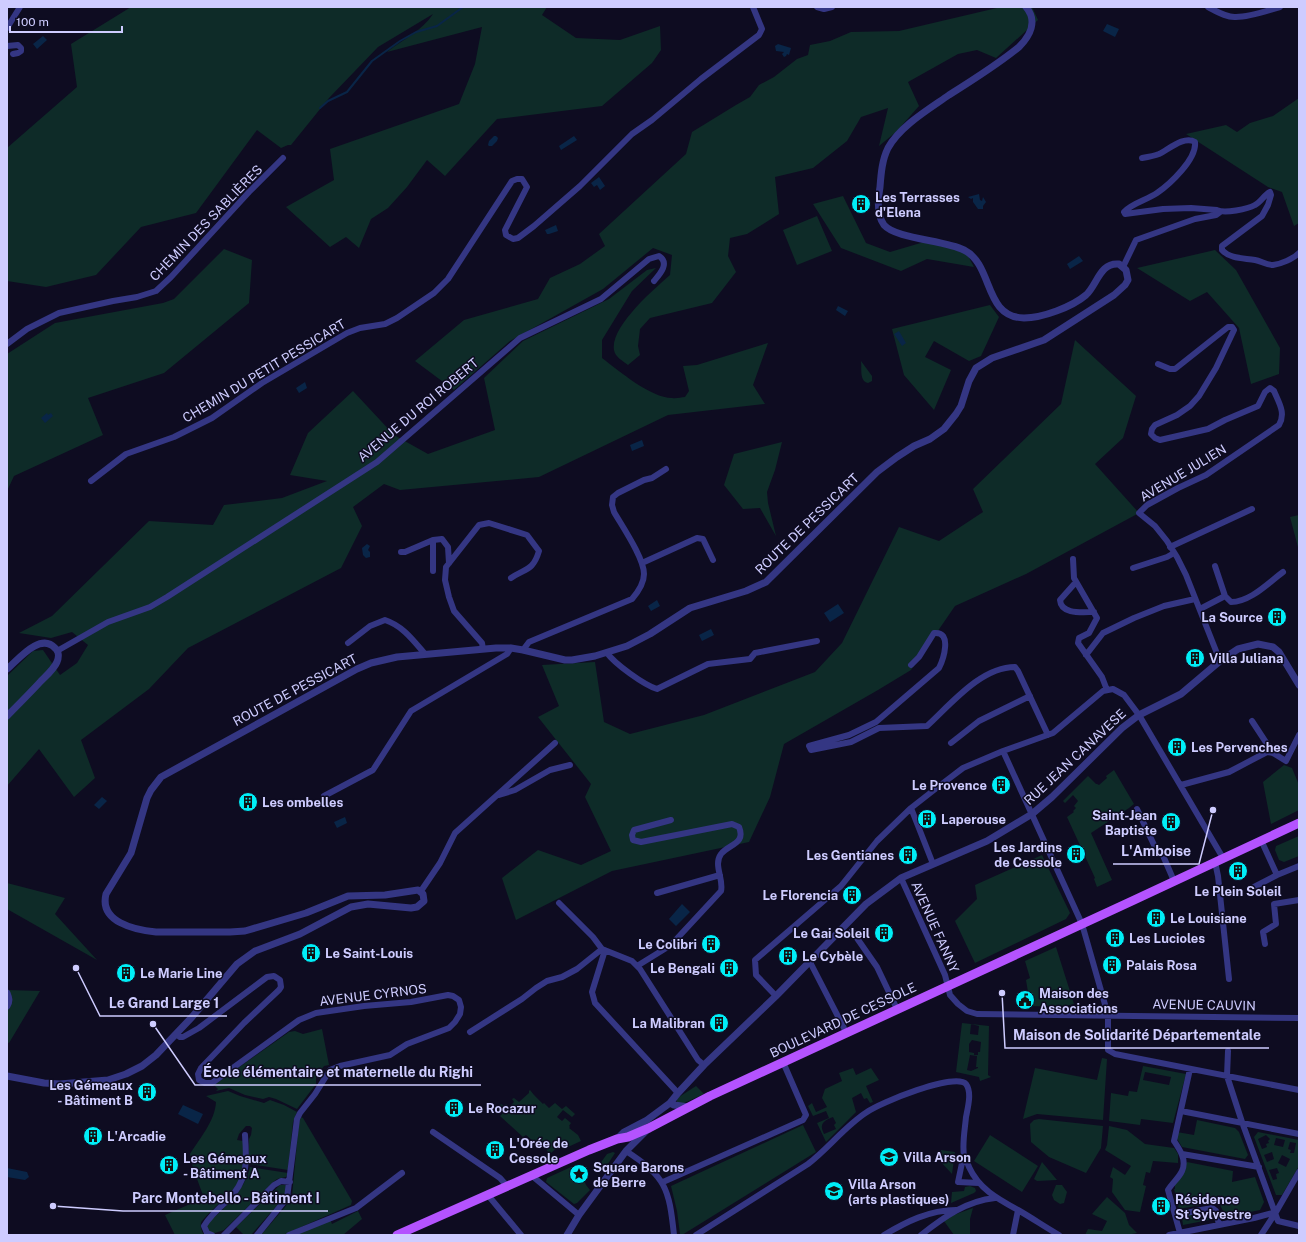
<svg xmlns="http://www.w3.org/2000/svg" width="1306" height="1242" font-family="'Public Sans',sans-serif">
<style>
.green{fill:#0e2b28;fill-rule:evenodd}
.water{fill:#092547}
.lines{fill:none;stroke-linecap:round;stroke-linejoin:round}
.stream{stroke:#092547;stroke-width:2}
.minor{stroke:#343683;stroke-width:6}
.tertiary{stroke:#343683;stroke-width:7}
.primary{stroke:#b453ff;stroke-width:9}
.labels{text-anchor:middle;dominant-baseline:central;stroke-width:3;stroke-linejoin:round;paint-order:stroke}
.poi-label{font-size:13px;font-weight:bold;fill:#ceccff;stroke:#0e0c21;text-anchor:start}
.street-label{font-size:13px;fill:#ceccff;stroke:#0e0c21}
.leader{fill:none;stroke:#ceccff;stroke-width:1.5}
.callout-dot{fill:#ceccff;stroke:#0e0c21;stroke-width:1.5}
.callout-label{font-size:14px;text-anchor:middle;font-weight:bold;fill:#ceccff;stroke:#0e0c21;stroke-width:3;stroke-linejoin:round;paint-order:stroke}
</style>
<rect width="100%" height="100%" fill="#0e0c21"/>
<path class="green" d="M131,7H547L542,15L576,38L620,40L660,26L661,50L652,63L602,106L497,119L445,176L427,160L407,187L388,208L371,219L359,248L346,237L330,247L286,207L334,180L330,149L459,104L475,64L482,27L387,52C402,40 423,30 433,14L378,47L329,98L291,145H288L281,148L257,130L196,213L141,227L96,275L46,287L7,281V148L77,87L71,44Z
M1001,7H1032L1038,20L996,58L977,50L958,54L908,82L919,106L896,132L879,146L888,108L861,117L847,141L813,168L775,177L779,214L747,234L730,238L728,256L736,272L712,303L650,318L640,329L638,346L640,355L628,365C623,361 615,357 614,350C610,327 654,289 670,275L672,255L653,248L603,289L510,341L454,390L415,361L464,320L538,299L550,278L580,264L605,246L599,234L686,154L692,132L736,105L750,97L759,85L774,77L797,59L808,55L810,45L830,41L851,32L899,31Z
M1299,98V223L1294,226L1282,192L1268,187L1186,134L1226,125L1237,132L1250,123L1273,116Z
M843,196L866,243L890,252L924,242L966,252L974,267L927,259L901,271L841,248L813,204Z
M817,216L832,251L797,265L783,230Z
M224,249L252,260L249,303L164,373L88,398L103,435L14,476L7,491V354L55,323L163,303L174,299Z
M1215,250L1236,270L1280,348L1279,374L1251,384L1239,328L1207,292L1190,301L1137,268Z
M656,268L632,291L602,340V358C619,371 651,398 672,398C676,399 681,397 685,397L689,391L683,366L697,365L768,343L753,385L765,404L668,415L539,477L400,490L384,484L353,507L362,526L341,568L188,648L149,689L81,740L95,778L74,797L39,749L7,786V676L33,651L43,650L60,675L77,663L88,645L72,632L51,638L19,633L52,616L149,521L213,525L224,505L282,498L327,481L290,475L308,433L353,391L394,435L428,454L495,430L484,378L523,341L609,299L647,270Z
M990,305L999,317L981,356L969,361L934,341L925,357L951,370L934,410L904,375L892,329Z
M1075,340L1136,396L1123,438L1095,464L1139,513L1026,574L955,606L911,670L878,690L784,744L770,797L749,842L612,871L516,920L502,878L538,850L581,865L611,851L585,797L591,784L538,717L559,706L542,665L595,662L604,722L630,734L704,715L815,672L842,643L899,527L939,541L983,512L973,489L1061,404Z
M861,361L872,376V381L868,383C859,381 862,369 861,361Z
M782,442L775,470L767,492L768,503L776,536L760,508L743,509L724,485L734,454Z
M1299,515V551L1290,517Z
M1284,765L1292,768L1299,785V810L1271,824L1263,782Z
M1114,770L1134,804L1129,808L1091,833L1112,880L1097,887L1094,879L1095,878L1067,817L1074,812L1073,811L1076,808L1074,806L1078,801L1073,795L1065,803L1063,801L1088,776L1096,784H1097L1099,785L1107,778L1106,776Z
M1299,836V856L1284,862L1279,860L1275,850L1276,846Z
M1042,855L1070,913L1066,919L975,963L955,921L977,899L975,885Z
M7,883L65,898L55,914L97,960L7,909Z
M1056,947L1074,1004L1061,1007L1031,1006L1027,1003L1028,992L1026,980L1030,978L1025,961Z
M7,990L40,991L9,1043L7,1042Z
M962,1023L989,1026L988,1075L991,1077L980,1081L979,1077L956,1072ZM971,1024L979,1026L978,1035L970,1034ZM972,1040L981,1042L980,1052H978V1055H974V1053L969,1052V1044ZM970,1055L977,1056L976,1067H978V1068L971,1071L967,1070Z
M322,1029L329,1065L324,1066L316,1077V1084L297,1109L276,1099L269,1097L263,1099L245,1095L229,1088L216,1091L218,1089L214,1085L289,1032L295,1031L303,1034Z
M1102,1058L1107,1059L1103,1120L1037,1114L1023,1119L1035,1068L1097,1080Z
M1143,1066L1186,1074L1173,1123L1141,1119L1140,1125L1109,1121L1111,1093L1128,1096L1129,1091L1137,1092ZM1145,1072L1171,1077L1169,1085L1143,1080Z
M853,1068L856,1075L871,1068L879,1080L866,1086L873,1102L870,1103L867,1098L864,1099L861,1093L852,1098L856,1112L826,1142L817,1123L829,1118L826,1111L813,1116L808,1106L812,1103L816,1112L827,1107L822,1098L825,1089L842,1081L839,1073ZM833,1117L836,1123L834,1125L836,1129L824,1134C819,1124 823,1121 833,1117Z
M696,1086L704,1094L682,1104L677,1103V1098L679,1097Z
M530,1090L534,1095L543,1104L544,1103L549,1108L555,1103L562,1109L566,1106L575,1114L572,1117L563,1110L557,1117L562,1121L565,1118L571,1123L569,1126L570,1127L569,1128L578,1135L581,1141L568,1147L562,1143L549,1155L545,1146L539,1139L534,1142L526,1135L523,1137L500,1116L503,1113L497,1108L501,1104L504,1106L506,1104L509,1107L514,1102L512,1099L514,1098L519,1102L529,1093V1091Z
M228,1091L240,1096L264,1103L270,1100L284,1105L297,1112L293,1122L288,1170L249,1164V1139L251,1135L252,1128L250,1126H246L239,1134L237,1140L243,1141C244,1152 244,1172 239,1182C234,1191 202,1218 201,1223C200,1227 202,1232 204,1235H175L165,1215L204,1198L193,1168L190,1154C200,1138 215,1121 216,1102L206,1096Z
M301,1117L303,1118L352,1201L351,1205L283,1235H261L285,1207L292,1196L299,1122Z
M1039,1119L1103,1126L1101,1148L1086,1173L1049,1157L1031,1142L1030,1124L1034,1120Z
M1197,1120L1235,1128L1239,1132L1248,1155L1245,1159L1182,1147L1176,1137L1177,1132L1194,1135Z
M803,1125L816,1152L682,1235L680,1234L677,1211L671,1186Z
M1109,1126L1127,1130L1145,1144L1174,1148L1178,1154V1163L1153,1161L1150,1173L1146,1172L1143,1185L1146,1186L1140,1212L1125,1210L1112,1192L1113,1179L1110,1177L1113,1167L1125,1175L1131,1166L1105,1150L1107,1145Z
M1258,1132L1299,1140V1166L1282,1195H1276L1254,1137ZM1266,1135L1270,1139L1268,1141L1269,1143L1266,1144L1267,1147L1262,1149L1258,1139ZM1276,1138L1285,1140L1283,1147L1274,1145ZM1290,1142L1296,1143L1294,1153H1290L1291,1150L1288,1149ZM1272,1152L1274,1159L1267,1162L1264,1155ZM1282,1155L1290,1159L1286,1167L1278,1163ZM1277,1168L1279,1173L1276,1174L1277,1179L1273,1180L1269,1170Z
M990,1135L1038,1166L1022,1192L974,1161Z
M941,1150L955,1152L952,1174L940,1161Z
M613,1152L615,1153L604,1170H601L599,1165L607,1154Z
M1042,1162L1057,1180L1037,1181L1034,1179Z
M1187,1162L1233,1171L1232,1182L1255,1177L1264,1202L1260,1210L1226,1217L1219,1203L1216,1202L1179,1209L1174,1189H1175V1184Z
M250,1167L288,1173L286,1177L277,1179L272,1183L224,1230L215,1233L209,1232L207,1227L208,1223C226,1207 244,1191 250,1167Z
M571,1167L576,1180L583,1177L586,1185L590,1190L577,1203L574,1204L546,1182L547,1178Z
M280,1185H286L285,1195L281,1201L251,1235H244L236,1227Z
M1056,1185H1062L1067,1192L1064,1203L1060,1204L1054,1200L1052,1195Z
M970,1186L975,1188L976,1191L974,1193L951,1203L952,1192L964,1191L965,1187Z
M1107,1197L1125,1213L1129,1225L1137,1233L1127,1235H1085L1088,1229L1102,1231L1107,1221L1092,1214Z
M973,1208L970,1219V1235H954L944,1221L948,1217Z
M358,1211L362,1219L343,1235H295L330,1219L332,1224Z
M1212,1211L1214,1212L1215,1218L1214,1219L1183,1225L1182,1218L1183,1216Z"/>
<path class="water" d="M1107,24L1119,29L1115,37L1103,31Z
M43,36L47,40L37,49L33,44Z
M778,44L791,48L789,55L787,54L786,56L784,57L782,54L784,52L776,51L775,46Z
M494,136H496L498,138L497,141L492,146H489L488,145L489,141Z
M574,136L577,140L561,150L559,146Z
M599,177L605,186L600,190L597,185L594,187L591,183Z
M979,194L980,200L982,201L983,197L986,202L983,206V209H978L973,202V198L971,199L968,197Z
M556,225L558,231L549,234H547L545,230Z
M1079,256L1083,261L1070,269L1067,264Z
M838,306L848,311L845,316L836,310Z
M899,331L906,343L902,346L894,334Z
M305,382L307,388L299,393L296,388Z
M47,413L48,415L51,413L53,416L45,423L41,418Z
M642,440L644,446L632,451L630,445Z
M367,544L370,546L368,550L370,552V557L366,558L363,555L362,548Z
M657,600L660,606L651,611L648,606Z
M838,604L844,613L830,622L824,613Z
M711,629L714,635L702,641L699,635Z
M102,797L107,801L99,809L94,805Z
M345,817L347,823L337,828L334,822Z
M682,904L690,912L676,926L669,919Z
M183,1105L203,1114L198,1124L178,1114Z
M7,1168L27,1172L29,1177L25,1180L7,1177Z"/>
<g class="lines">
<path class="stream" d="M320,108L328,101L347,92L372,61L400,41L416,32L437,26L463,7"/>
<path class="minor" d="M817,7L824,9L832,7
M1208,7C1216,11 1227,18 1236,17C1250,17 1266,11 1280,7
M7,28L20,7
M7,46L18,45L21,48V51L18,53L13,54
M1142,158C1148,157 1154,156 1159,154C1168,150 1184,135 1195,142C1197,159 1170,184 1157,193C1147,200 1132,203 1124,212L1125,214L1163,209L1191,208L1217,210C1224,214 1248,209 1255,205C1261,202 1264,195 1270,192L1271,195L1268,205L1262,216L1222,246V250C1230,259 1244,258 1255,260C1261,261 1266,265 1273,265C1281,264 1293,259 1299,253
M1123,267L1136,240L1195,219L1216,215L1220,212
M7,344L27,329L59,313L113,301L137,297L156,291L171,277L249,192L283,158
M1158,364L1170,369H1175L1228,327H1232L1234,330L1216,368L1199,396L1190,406L1177,415L1155,425L1152,429L1151,434L1155,438L1160,440L1208,429L1225,420L1258,406L1265,392L1270,388L1274,391C1279,403 1286,413 1279,425L1206,475L1178,488L1147,505L1139,513L1155,526L1167,541L1177,557L1186,575L1220,661
M91,481L126,454L174,437L212,418L262,383L347,333L360,328L385,324L397,318L434,293L448,279L512,181L517,179H522L527,187L505,230L506,235L513,239L518,238L534,226L580,186L632,134L652,120L701,79L759,35L762,29L753,7
M1170,547L1252,509
M401,552H405L433,540L442,539L448,547L449,563
M1073,559L1074,578L1097,618L1089,633L1079,638L1078,643L1102,677L1107,690
M642,563L697,538L703,539L713,560
M1215,566L1225,596
M1133,568L1167,557L1174,553
M433,571V540
M1076,582L1060,600C1061,615 1083,612 1094,612
M1200,609L1225,596L1231,602C1250,602 1267,584 1283,572
M348,643L370,626L385,620C403,626 413,640 425,654
M483,649L482,643L454,611L449,597L445,580L446,567L479,525L489,523L527,535L539,551C533,571 526,568 511,578
M523,650L529,642L632,599C638,592 644,583 644,574C644,558 622,526 614,512L612,505L613,497L618,493L644,480L652,478L666,469
M57,651L108,622L150,607L167,597L377,462L520,338L601,299L649,259L659,256C670,263 660,274 654,281
M607,653C615,664 644,685 657,689L708,664L750,659L755,653L817,641
M1086,655L1103,633L1134,618L1164,606L1195,599
M911,665L919,657L934,633C953,631 943,660 939,668L876,722L849,735L809,746L811,750L851,742L879,728L927,726C951,704 981,667 1015,667L1018,671L1048,735
M1252,721L1273,753
M951,743L979,721L1030,696
M1003,751L1082,924L1108,1015V1050L1115,1054L1299,1090
M1181,785L1229,772L1267,752L1273,753L1286,761L1299,735
M499,795L515,790L550,770L570,765
M324,796L373,770L411,711L507,654L511,648
M911,808L933,864
M1137,809L1155,847L1161,851L1174,881
M1261,840L1277,875L1299,866
M1215,862L1218,876L1229,979
M901,878L945,975L950,995L958,1004L967,1011L977,1014L1299,1018
M1254,887L1277,875
M421,891L440,863L455,833L555,743
M657,893L720,875
M559,903L593,937L602,949
M852,931L877,967L897,1009
M1265,944L1263,932L1276,924L1274,904L1299,900
M602,949L632,961L640,969L698,1060L704,1065
M605,950L592,992L595,1003L678,1093
M810,962L846,1032
M637,966L671,945L721,891C724,879 713,865 721,854C729,844 746,844 739,827L732,824L641,842L633,840L632,835L634,830L671,820
M776,996L756,975L755,960L841,886L877,841L911,808L934,790L963,768L1003,751L1053,733L1103,691L1113,689L1124,695L1139,715L1223,858
M470,1032L522,999L536,988L547,981L562,977L577,969L602,949
M176,1034L180,1037H183L199,1028L267,977L274,976L280,980L281,987L279,990L244,1023L201,1068L198,1074L199,1080L205,1083H212L299,1020L316,1013L364,1006L411,1002L448,995L453,996L459,1000L461,1007L460,1014L455,1022L449,1028L407,1044L390,1055L340,1066L330,1070L315,1094L300,1113L297,1119L287,1198L257,1235
M1228,1051L1227,1076L1242,1122L1278,1221L1299,1226
M1181,1111L1299,1134
M433,1132L500,1178L507,1186
M626,1151C666,1177 669,1188 674,1235
M1182,1154L1259,1167
M964,1157L962,1163L958,1182L979,1183
M531,1175L579,1215
M663,1182L803,1120L806,1115L783,1062
M487,1194L521,1235
M1175,1215L1212,1208L1216,1211L1219,1225
M1180,1233L1168,1190C1172,1183 1179,1178 1182,1171C1187,1160 1180,1150 1174,1141L1190,1069
M212,1235L207,1233L204,1226C210,1216 218,1209 227,1201C248,1181 247,1162 245,1135
M224,1235L274,1185L281,1181L290,1182
M289,1235L356,1208L402,1173
M696,1235L808,1164C829,1148 845,1126 867,1112C879,1103 955,1072 966,1084C972,1092 968,1107 966,1117C965,1129 962,1143 964,1156C965,1159 968,1163 969,1167C979,1189 998,1199 1018,1210C1032,1218 1045,1227 1059,1235
M884,1235C906,1222 929,1210 956,1210
M921,1235C944,1217 966,1201 995,1198
M1013,1235L1018,1210
M1169,1235L1254,1218L1276,1212
M1261,1235L1276,1212L1299,1172"/>
<path class="tertiary" d="M7,669C18,660 40,632 55,648C59,651 59,657 57,662C54,669 47,675 41,681C30,693 19,704 7,716
M7,993C9,998 10,1001 7,1006
M7,1076L44,1083L60,1084L108,1080L126,1074L142,1066L156,1055L192,1017L237,964L255,951L300,934L351,907L368,904L411,908L417,907L424,901L423,894L418,890L385,895L348,896L306,913L245,931L230,932H156C135,930 99,922 106,894L131,853L147,798L151,790L161,777L357,669L371,663L397,657L496,648H511L523,650L565,660H572L595,656L627,646L650,634L690,608L746,591L766,582L877,472L897,457L914,446L930,439L944,429L956,414L961,406L969,381L976,368L992,358L1044,340L1114,295L1125,285L1128,280L1126,270L1119,264C1100,262 1097,285 1086,295C1072,307 1042,318 1024,318C983,317 994,265 964,250C945,240 896,239 884,225C876,214 878,198 880,187C881,174 882,160 888,148C900,126 929,109 949,95C973,80 997,65 1019,47C1030,36 1038,21 1026,7
M670,1103L674,1105L689,1107
M617,1139L624,1132L647,1120L670,1103L678,1093L704,1065L776,996L866,904L901,878L987,841L1032,814L1052,797L1122,728L1139,715L1181,694L1220,661L1238,649L1258,644L1273,647L1279,652L1299,685
M567,1235L579,1215L626,1151L647,1130"/>
<path class="primary" d="M397,1235L589,1150L617,1139L628,1137L649,1128L710,1096L1132,901L1299,823"/>
</g>
<defs>
<g id="building-disc" transform="scale(1)"><circle r="9.5" fill="#00eef7" stroke="#0e0c21"/><path d="M-4-6H4V6H1V3H-1V6H-4ZM-2.5-4.3h1.7v1.8h-1.7ZM.8-4.3h1.7v1.8H.8ZM-2.5-1h1.7V.8h-1.7ZM.8-1h1.7V.8H.8Z" fill="#111"/></g>
<g id="civic-disc" transform="scale(1)"><circle r="9.5" fill="#00eef7" stroke="#0e0c21"/><path d="M-.6-6.5H3V-4.5H.6V-3L4-1V1h2V6H-6V1h2V-1L-.6-3ZM-1.2 2.5V6h2.4V2.5Z" fill="#111"/></g>
<g id="university-disc" transform="scale(1)"><circle r="9.5" fill="#00eef7" stroke="#0e0c21"/><path d="M0-5L7-2L0 1L-7-2ZM-4 1L0 2.5L4 1V4Q0 6-4 4Z" fill="#111"/></g>
<g id="sight-disc" transform="scale(1)"><circle r="9.5" fill="#00eef7" stroke="#0e0c21"/><path d="M0-6L1.8-2.2L6-1.7L2.9 1.2L3.7 5.4L0 3.3L-3.7 5.4L-2.9 1.2L-6-1.7L-1.8-2.2Z" fill="#111"/></g>
</defs>
<g fill-rule="evenodd">
<use href="#building-disc" x="861" y="204"/>
<use href="#building-disc" x="1277" y="617"/>
<use href="#building-disc" x="1195" y="658"/>
<use href="#building-disc" x="1177" y="747"/>
<use href="#building-disc" x="1001" y="785"/>
<use href="#building-disc" x="248" y="802"/>
<use href="#building-disc" x="927" y="819"/>
<use href="#building-disc" x="1171" y="822"/>
<use href="#building-disc" x="1076" y="854"/>
<use href="#building-disc" x="908" y="855"/>
<use href="#building-disc" x="1238" y="871"/>
<use href="#building-disc" x="852" y="895"/>
<use href="#building-disc" x="1156" y="918"/>
<use href="#building-disc" x="884" y="933"/>
<use href="#building-disc" x="1115" y="938"/>
<use href="#building-disc" x="711" y="944"/>
<use href="#building-disc" x="311" y="953"/>
<use href="#building-disc" x="788" y="956"/>
<use href="#building-disc" x="1112" y="965"/>
<use href="#building-disc" x="729" y="968"/>
<use href="#building-disc" x="126" y="973"/>
<use href="#civic-disc" x="1025" y="1000"/>
<use href="#building-disc" x="719" y="1023"/>
<use href="#building-disc" x="147" y="1092"/>
<use href="#building-disc" x="454" y="1108"/>
<use href="#building-disc" x="93" y="1136"/>
<use href="#building-disc" x="495" y="1150"/>
<use href="#university-disc" x="889" y="1157"/>
<use href="#building-disc" x="169" y="1165"/>
<use href="#sight-disc" x="579" y="1174"/>
<use href="#university-disc" x="834" y="1191"/>
<use href="#building-disc" x="1161" y="1206"/>
</g>
<g class="labels">
<g class="poi-label">
<text x="875" y="197">Les Terrasses<tspan x="875" dy="15">d'Elena</tspan></text>
<text x="1263" y="617" text-anchor="end">La Source</text>
<text x="1209" y="658">Villa Juliana</text>
<text x="1191" y="747">Les Pervenches</text>
<text x="987" y="785" text-anchor="end">Le Provence</text>
<text x="262" y="802">Les ombelles</text>
<text x="1157" y="815" text-anchor="end">Saint-Jean<tspan x="1157" dy="15">Baptiste</tspan></text>
<text x="941" y="819">Laperouse</text>
<text x="1062" y="847" text-anchor="end">Les Jardins<tspan x="1062" dy="15">de Cessole</tspan></text>
<text x="894" y="855" text-anchor="end">Les Gentianes</text>
<text x="1238" y="891" text-anchor="middle">Le Plein Soleil</text>
<text x="838" y="895" text-anchor="end">Le Florencia</text>
<text x="1170" y="918">Le Louisiane</text>
<text x="870" y="933" text-anchor="end">Le Gai Soleil</text>
<text x="1129" y="938">Les Lucioles</text>
<text x="697" y="944" text-anchor="end">Le Colibri</text>
<text x="325" y="953">Le Saint-Louis</text>
<text x="802" y="956">Le Cybèle</text>
<text x="1126" y="965">Palais Rosa</text>
<text x="715" y="968" text-anchor="end">Le Bengali</text>
<text x="140" y="973">Le Marie Line</text>
<text x="1039" y="993">Maison des<tspan x="1039" dy="15">Associations</tspan></text>
<text x="705" y="1023" text-anchor="end">La Malibran</text>
<text x="133" y="1085" text-anchor="end">Les Gémeaux<tspan x="133" dy="15">- Bâtiment B</tspan></text>
<text x="468" y="1108">Le Rocazur</text>
<text x="107" y="1136">L'Arcadie</text>
<text x="509" y="1143">L'Orée de<tspan x="509" dy="15">Cessole</tspan></text>
<text x="903" y="1157">Villa Arson</text>
<text x="183" y="1158">Les Gémeaux<tspan x="183" dy="15">- Bâtiment A</tspan></text>
<text x="593" y="1167">Square Barons<tspan x="593" dy="15">de Berre</tspan></text>
<text x="848" y="1184">Villa Arson<tspan x="848" dy="15">(arts plastiques)</tspan></text>
<text x="1175" y="1199">Résidence<tspan x="1175" dy="15">St Sylvestre</tspan></text>
</g>
<g class="street-label">
<text transform="translate(206 223) rotate(-46)">CHEMIN DES SABLIÈRES</text>
<text transform="translate(264 371) rotate(-31)">CHEMIN DU PETIT PESSICART</text>
<text transform="translate(418 410) rotate(-40)">AVENUE DU ROI ROBERT</text>
<text transform="translate(1183 473) rotate(-31)">AVENUE JULIEN</text>
<text transform="translate(807 524) rotate(-44)">ROUTE DE PESSICART</text>
<text transform="translate(295 690) rotate(-28)">ROUTE DE PESSICART</text>
<text transform="translate(1075 757) rotate(-43)">RUE JEAN CANAVESE</text>
<text transform="translate(935 927) rotate(66)">AVENUE FANNY</text>
<text transform="translate(373 995) rotate(-7)">AVENUE CYRNOS</text>
<text transform="translate(1204 1005) rotate(1)">AVENUE CAUVIN</text>
<text transform="translate(843 1020) rotate(-25)">BOULEVARD DE CESSOLE</text>
</g>
</g>
<path class="leader" d="M1213 810L1199 864H1113M76 968L100 1016H227M1002 993L1005 1048H1269M153 1024L195 1085H481M53 1206L123 1211H328"/>
<g class="callout-dot">
<circle cx="1213" cy="810" r="4"/>
<circle cx="76" cy="968" r="4"/>
<circle cx="1002" cy="993" r="4"/>
<circle cx="153" cy="1024" r="4"/>
<circle cx="53" cy="1206" r="4"/>
</g>
<g class="callout-label">
<text x="1156" y="856">L'Amboise</text>
<text x="164" y="1008">Le Grand Large 1</text>
<text x="1137" y="1040">Maison de Solidarité Départementale</text>
<text x="338" y="1077">École élémentaire et maternelle du Righi</text>
<text x="226" y="1203">Parc Montebello - Bâtiment I</text>
</g>
<rect width="1306" height="1242" fill="none" stroke="#ceccff" stroke-width="16"/>
<path d="M10 26v6h112v-6" fill="none" stroke="#ceccff" stroke-width="2"/>
<text x="16" y="26" font-size="12" fill="#ceccff" stroke="#0e0c21" stroke-width="3" paint-order="stroke">100 m</text>
</svg>
